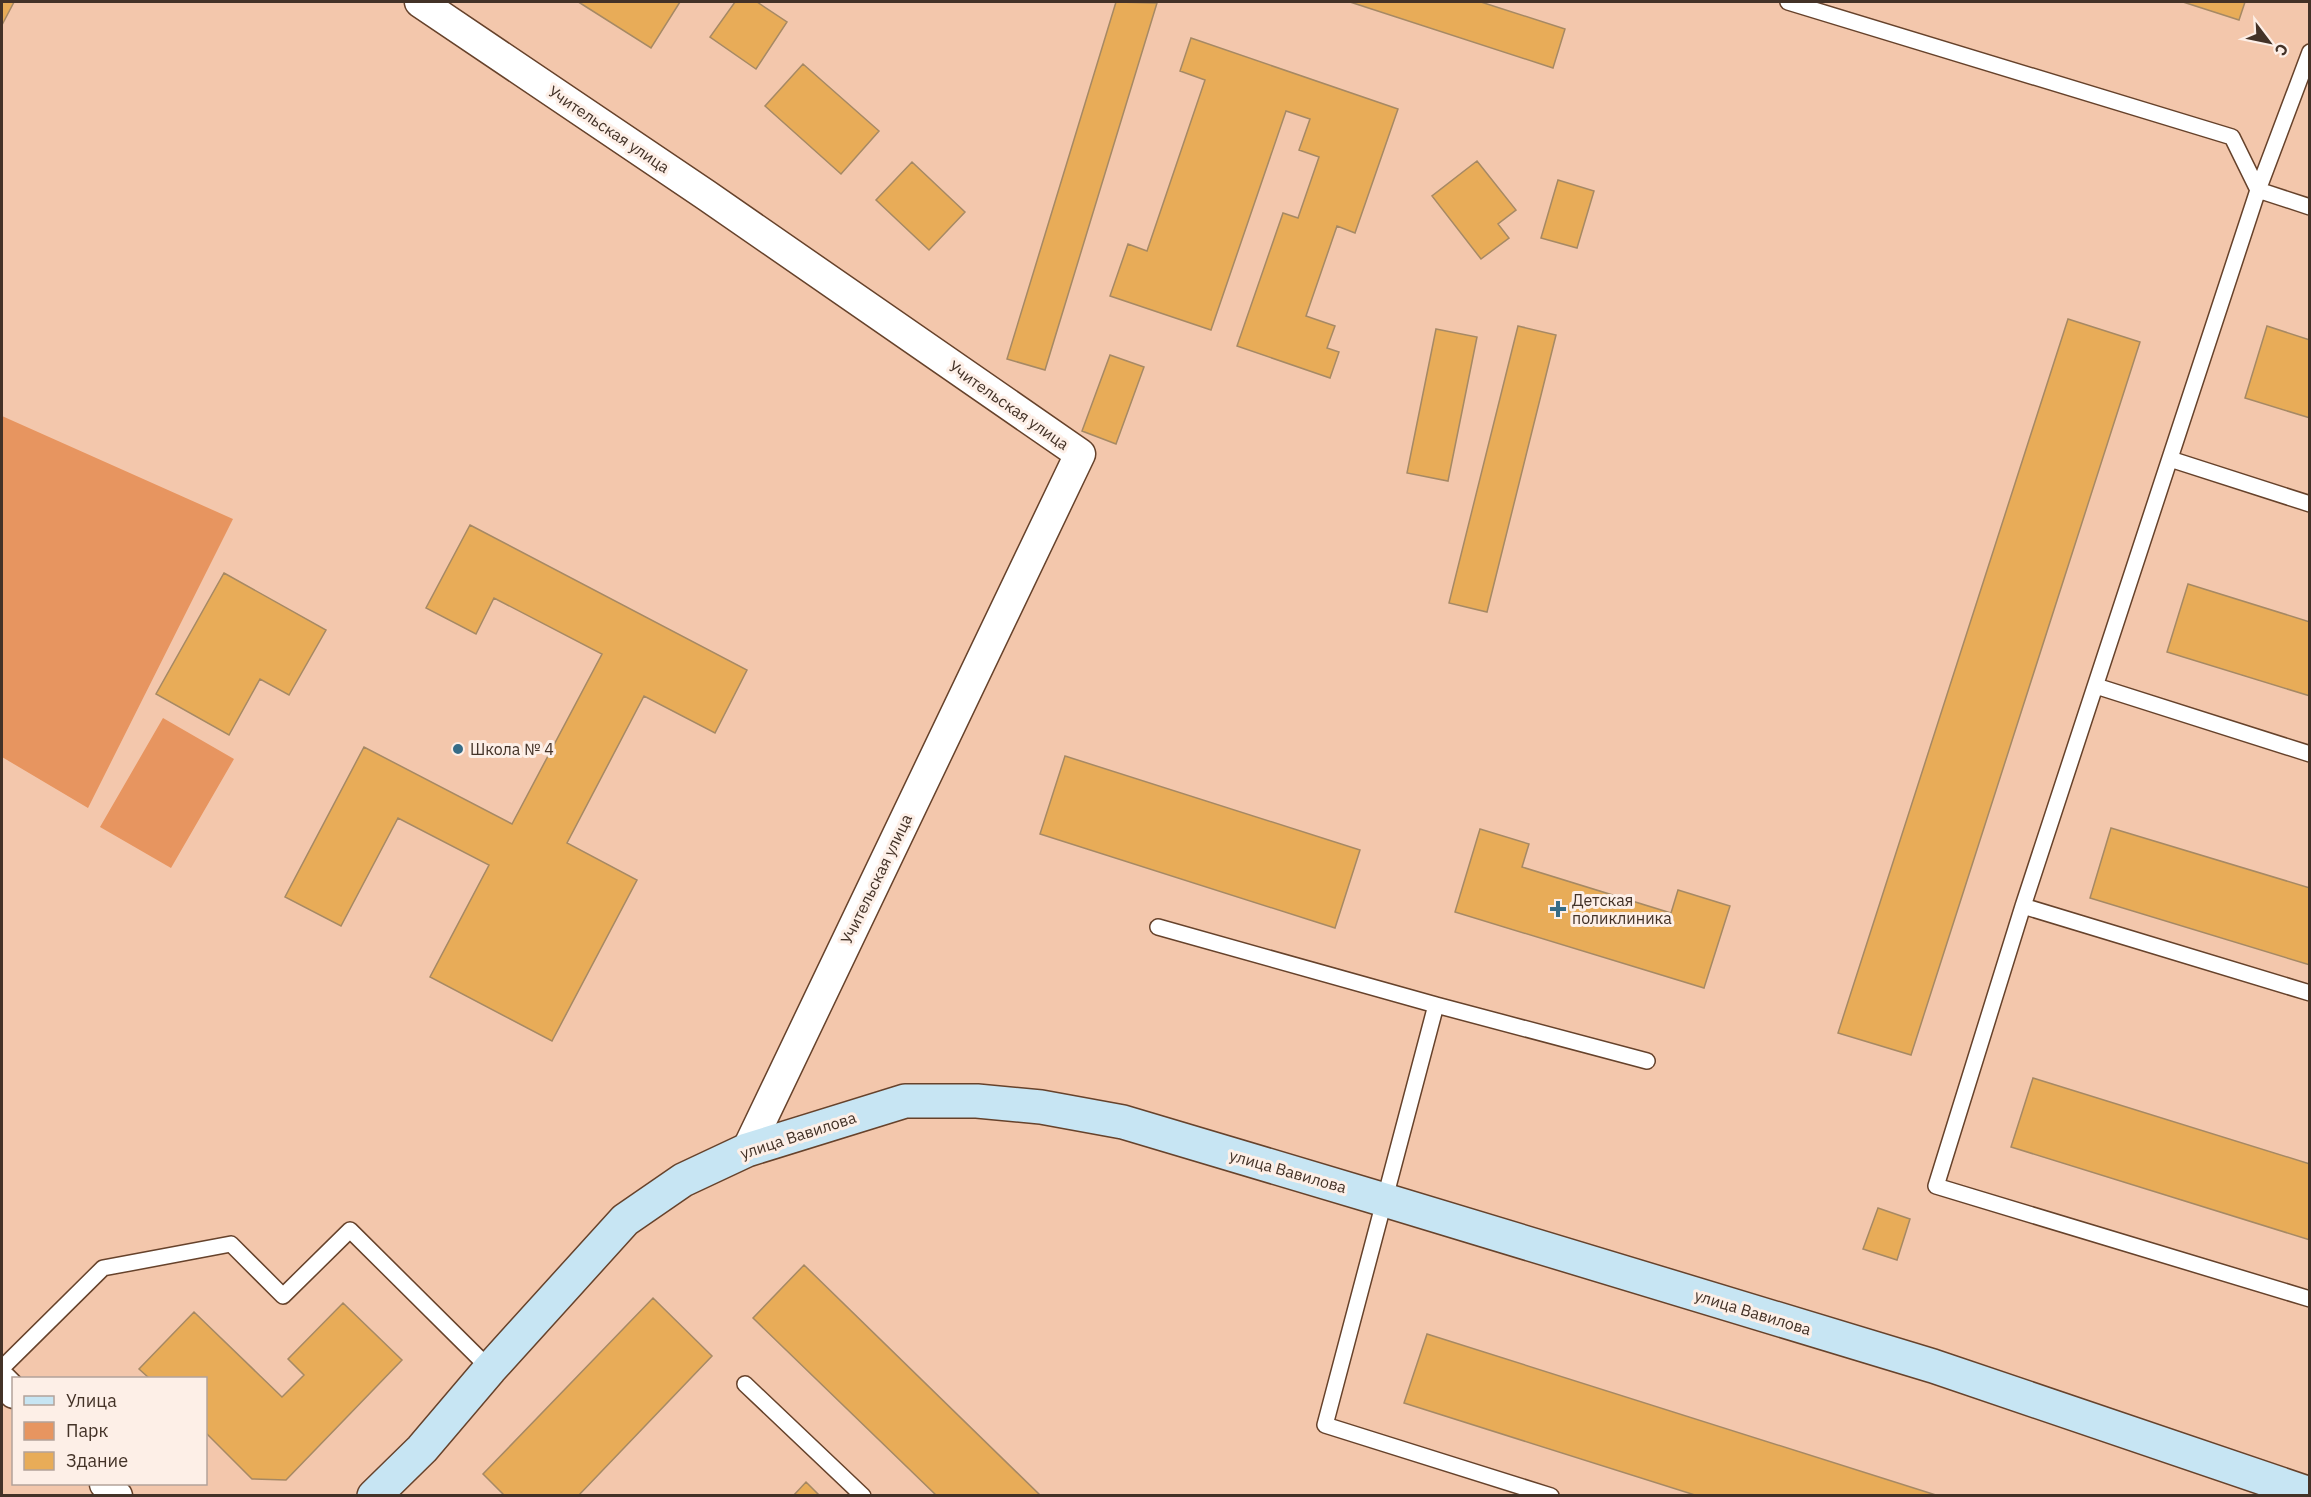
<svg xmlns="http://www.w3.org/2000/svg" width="2311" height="1497" font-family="'IBM Plex Sans',sans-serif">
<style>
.green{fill:#e79560}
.building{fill:#e8ac58;stroke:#a68964;stroke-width:1.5}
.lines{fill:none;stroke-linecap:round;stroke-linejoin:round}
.lane-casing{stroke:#66422b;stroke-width:18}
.street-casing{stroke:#66422b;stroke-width:33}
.secondary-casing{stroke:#66422b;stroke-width:36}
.lane{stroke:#fff;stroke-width:15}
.street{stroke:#fff;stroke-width:30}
.secondary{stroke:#c7e5f3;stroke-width:33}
.poi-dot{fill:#366c87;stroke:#fdefe7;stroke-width:2}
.labels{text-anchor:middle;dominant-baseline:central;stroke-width:6;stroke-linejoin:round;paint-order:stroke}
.street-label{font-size:16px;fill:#433227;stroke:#fdefe7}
.poi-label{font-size:16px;fill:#433227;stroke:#fdefe7;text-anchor:start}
</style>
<rect width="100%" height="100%" fill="#f3c7ac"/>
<path class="green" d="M2,416L233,519L88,808L2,757Z
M163,718L234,759L171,868L100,827Z"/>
<path class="building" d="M2,2H14L2,25Z
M582,2H680L651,48L580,3Z
M735,2H757L787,22L756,69L710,37Z
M1116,2L1157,3L1045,370L1007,359Z
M1350,2H1481L1565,29L1553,68Z
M2183,2H2245L2239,20Z
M1191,38L1398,109L1355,233L1337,226L1306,316L1335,326L1327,348L1339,352L1330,378L1237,346L1283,213L1298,218L1319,157L1299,150L1310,119L1286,111L1211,330L1110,296L1128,244L1147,251L1205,80L1180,71Z
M803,64L879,131L841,174L765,106Z
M1477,161L1516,210L1498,224L1509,238L1481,259L1432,196Z
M912,162L965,212L929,250L876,200Z
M1558,180L1594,191L1577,248L1541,238Z
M2068,319L2140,342L1911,1055L1838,1033Z
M1518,326L1556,335L1487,612L1449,603Z
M2267,326L2310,340V418L2245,398Z
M1436,329L1477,337L1448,481L1407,473Z
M1110,355L1144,367L1116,444L1082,431Z
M470,525L747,670L715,733L644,696L567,843L637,880L552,1041L430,977L489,865L398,818L341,926L285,897L364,747L512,824L602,654L494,598L476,634L426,608Z
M224,573L326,630L289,695L260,679L229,735L156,694Z
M2188,584L2310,622V696L2167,652Z
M1065,756L1360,850L1335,928L1040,834Z
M2111,828L2310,888V965L2090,898Z
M1480,829L1529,844L1522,867L1671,913L1678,890L1730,906L1704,988L1455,912Z
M2033,1078L2310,1164V1240L2011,1147Z
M1878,1208L1910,1219L1897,1260L1863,1249Z
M804,1265L1041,1496H937L753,1318Z
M653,1298L712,1356L578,1496H505L483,1474Z
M343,1303L402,1360L286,1480L252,1479L206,1433V1378H149L139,1369L194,1312L282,1397L304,1375L288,1359Z
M1427,1334L1939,1496H1698L1404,1403Z
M806,1482L820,1496H793Z"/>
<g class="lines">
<g class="lane-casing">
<path id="lane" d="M1788,2L2232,137L2258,190L2310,207
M2310,52L2258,190L2023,906L1936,1186L2310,1299
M2170,459L2310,504
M2096,686L2310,754
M2023,906L2310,993
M1158,927L1436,1005
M2,1368L103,1268L231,1244L283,1296L350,1230L490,1369
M745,1384L863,1496
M1551,1496L1325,1425L1436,1005L1647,1061"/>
</g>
<g class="street-casing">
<path id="street" d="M420,2L706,195L1080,454L747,1150
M2,1381L14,1393
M105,1484L117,1496"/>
</g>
<g class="secondary-casing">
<path id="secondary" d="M374,1496L422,1449L490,1369L625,1220L683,1180L747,1150L905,1101H977L1041,1107L1123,1122L1368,1195L1933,1366L2310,1494"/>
</g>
<use href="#lane" class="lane"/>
<use href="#street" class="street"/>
<use href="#secondary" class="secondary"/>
</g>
<g class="poi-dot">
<circle cx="458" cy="749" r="6"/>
<path d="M1555 900h6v6h6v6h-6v6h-6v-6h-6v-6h6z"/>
</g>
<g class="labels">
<g class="street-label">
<text transform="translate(609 129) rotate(34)">Учительская улица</text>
<text transform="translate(1009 405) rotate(35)">Учительская улица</text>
<text transform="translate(876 879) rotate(-64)">Учительская улица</text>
<text transform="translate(798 1135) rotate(-18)">улица Вавилова</text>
<text transform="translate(1288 1171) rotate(16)">улица Вавилова</text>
<text transform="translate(1753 1312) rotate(17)">улица Вавилова</text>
</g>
<g class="poi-label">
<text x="470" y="749">Школа № 4</text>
<text x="1572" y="900">Детская<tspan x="1572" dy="18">поликлиника</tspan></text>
</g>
</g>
<rect width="2311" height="1497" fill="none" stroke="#433227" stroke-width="6"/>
<rect x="12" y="1377" width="195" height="108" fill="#fdefe7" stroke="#b3a39a" stroke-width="1.5"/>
<rect x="24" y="1396" width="30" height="9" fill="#c7e5f3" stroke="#b3a39a" stroke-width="1.5"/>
<text x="66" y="1407" font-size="18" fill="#433227">Улица</text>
<rect x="24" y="1422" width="30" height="18" fill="#e79560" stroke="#b3a39a" stroke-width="1.5"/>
<text x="66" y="1437" font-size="18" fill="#433227">Парк</text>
<rect x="24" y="1452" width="30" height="18" fill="#e8ac58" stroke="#b3a39a" stroke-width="1.5"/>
<text x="66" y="1467" font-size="18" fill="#433227">Здание</text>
<g transform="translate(2269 42) rotate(122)" stroke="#fdefe7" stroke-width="4.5" paint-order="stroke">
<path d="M0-4.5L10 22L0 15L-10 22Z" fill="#433227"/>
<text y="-9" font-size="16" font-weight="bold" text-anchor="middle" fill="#433227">С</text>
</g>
</svg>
